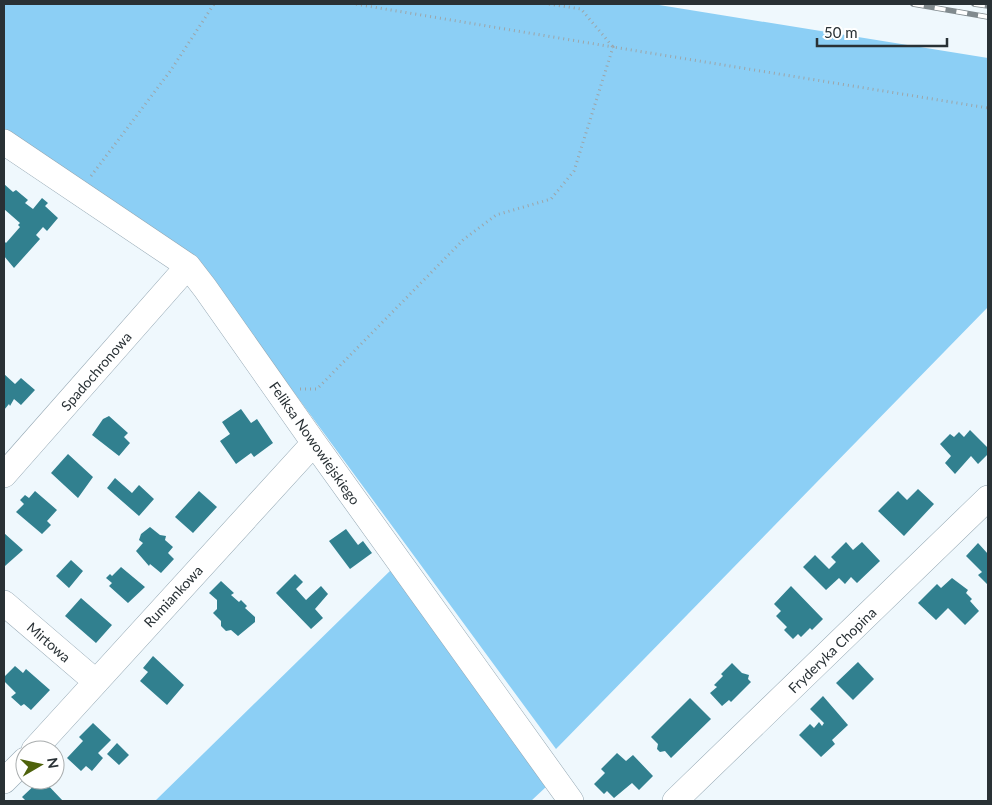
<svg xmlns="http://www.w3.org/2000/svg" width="992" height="805" font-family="Lato,sans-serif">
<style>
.green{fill:#8ccff5}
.building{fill:#31808f}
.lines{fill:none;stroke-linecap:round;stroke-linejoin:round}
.minor-casing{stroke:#94a7b3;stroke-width:26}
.path{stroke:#9ca5a9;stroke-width:3;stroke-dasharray:1 4;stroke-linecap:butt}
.minor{stroke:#fff;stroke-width:25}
.rail-casing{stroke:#818a8e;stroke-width:5.5}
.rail{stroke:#fff;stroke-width:4;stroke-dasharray:11;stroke-linecap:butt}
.labels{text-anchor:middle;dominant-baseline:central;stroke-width:5;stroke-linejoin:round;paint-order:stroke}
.street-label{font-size:14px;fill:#293135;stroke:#fff}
</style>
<rect width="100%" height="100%" fill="#eff8fd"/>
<path class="green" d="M4,4H653L988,58V307L556,749L207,274L4,131Z
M394,567L547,786L531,801H155Z"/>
<path class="building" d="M4,184L13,192L16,190L28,200L25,203L33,209L42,198L48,203L45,206L58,218L47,231L43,227L36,235L40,239L14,268L4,256V241L6,243L20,227L18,225L20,223L4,209Z
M4,374L15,384L21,378L35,390L21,405L14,399L10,406L9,404L4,410Z
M241,409L251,423L257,419L273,443L254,457L251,453L236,464L220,441L230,434L222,422Z
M109,416L128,433L124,437L130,443L119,456L92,435L103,419Z
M970,430L988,448V454L978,464L971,456L955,474L945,463L951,456L940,444L950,434L954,437L959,432L964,437Z
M68,454L93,477L78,498L51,473Z
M115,478L132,493L139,485L154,499L139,516L107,488Z
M918,489L934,504L904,536L878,511L898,491L907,500Z
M35,491L57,510L47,521L51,525L42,534L16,512L24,504L20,500L25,495L29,498Z
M199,491L217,507L193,533L175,517Z
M150,527L160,535L166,536L165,540L173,547L168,553L174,559L161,573L150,564L149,566L136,551L143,543L139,540L141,534Z
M346,529L358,545L363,541L372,553L350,569L329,541Z
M4,533L23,550L5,566L4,565Z
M846,542L853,550L862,542L880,561L857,583L851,577L845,584L839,578L826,590L803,567L815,555L829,569L836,562L831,557Z
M978,543L988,554L987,584L978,575L982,572L966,556Z
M71,560L83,571L69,588L56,576Z
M121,567L145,587L128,603L109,586L112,583L106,578L110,574L112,576Z
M295,574L303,582L296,589L306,600L321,586L328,594L315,609L323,618L311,629L276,593Z
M952,578L968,590L966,593L972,599L970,601L979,611L965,625L948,608L936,620L918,603L937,584L941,588Z
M221,581L234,593L231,595L239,602L241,600L247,606L245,608L255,617V622L238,636L231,630L226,631L221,626V621L213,613L217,609V600L209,593Z
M791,586L823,619L812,630L810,628L801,637L798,634L793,639L784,630L787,627L776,616L781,611L774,604Z
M81,598L112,625L96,643L65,616Z
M153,656L184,685L167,705L140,681L148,672L143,668Z
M858,662L874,679L853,700L836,683Z
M732,663L742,673L749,675L748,679L751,682L731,702L729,700L722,706L710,693L717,687L714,685L723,676L721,674Z
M15,666L23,673L26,669L50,690L31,710L24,704L21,706L11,697L16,693L4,681V677Z
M823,696L848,725L832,740L835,744L821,757L799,735L810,724L814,728L819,722L822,726L824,723L810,709Z
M690,698L711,719L671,758L665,751L660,752L657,749L658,744L651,737Z
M93,723L111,740L98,753L103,758L92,771L86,766L81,771L67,758L83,741L79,737Z
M117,743L129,755L119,765L107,754Z
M617,753L626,761L633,755L653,776L639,790L632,783L614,798L607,791L604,794L594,784L605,773L601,769Z
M40,780H43L63,801H26L22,797Z"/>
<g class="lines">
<g class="minor-casing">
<path id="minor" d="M4,142L188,266L205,288L314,443L571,801
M4,475L188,266
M4,603L95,681
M34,750L314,443
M4,781L25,760
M675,801L988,498"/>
</g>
<path class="path" d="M549,4L581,9L613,47L988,108
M91,176L171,70L214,4
M300,389H317L464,239L496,215L551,199L574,171L613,47L355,4"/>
<use href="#minor" class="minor"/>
<g class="rail-casing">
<path id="rail" d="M913,4L988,17
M974,4L988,6"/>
</g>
<use href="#rail" class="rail"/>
</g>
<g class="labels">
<g class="street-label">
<text transform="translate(96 371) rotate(-49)">Spadochronowa</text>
<text transform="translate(315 443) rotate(55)">Feliksa Nowowiejskiego</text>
<text transform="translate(173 596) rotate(-47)">Rumiankowa</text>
<text transform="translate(49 642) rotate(41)">Mirtowa</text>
<text transform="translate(832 650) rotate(-44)">Fryderyka Chopina</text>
</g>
</g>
<rect width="992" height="805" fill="none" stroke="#293135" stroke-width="10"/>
<g transform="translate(40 765) rotate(81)"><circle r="24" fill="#ffffff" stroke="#a9adae"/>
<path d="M0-4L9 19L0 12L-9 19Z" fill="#4e620c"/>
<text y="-8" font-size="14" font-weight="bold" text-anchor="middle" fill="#293135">N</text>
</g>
<path d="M817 38v8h130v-8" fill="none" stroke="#293135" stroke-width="2.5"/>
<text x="824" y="38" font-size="15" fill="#293135" stroke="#ffffff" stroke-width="4" paint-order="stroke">50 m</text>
</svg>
